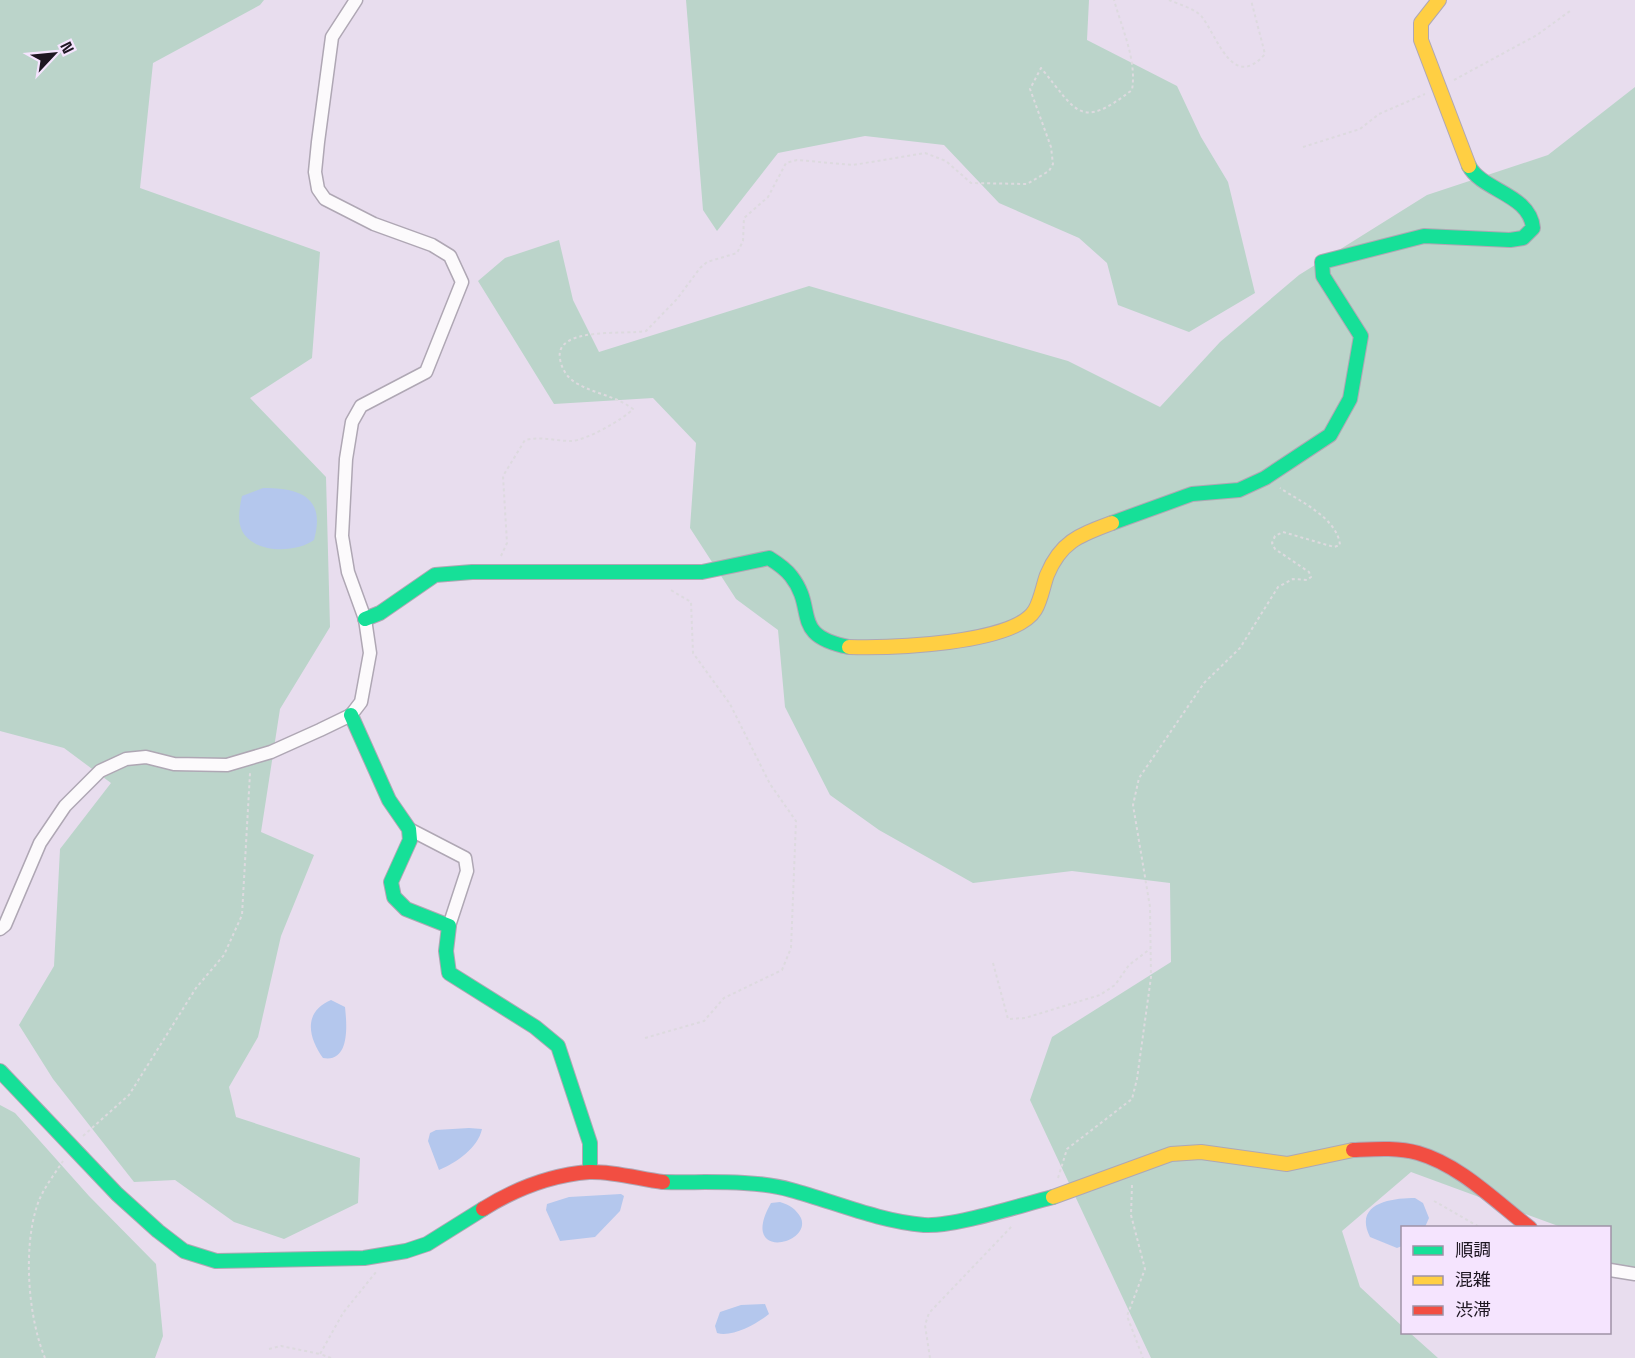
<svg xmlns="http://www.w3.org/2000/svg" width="1635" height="1358" font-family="'Space Grotesk','Noto Sans JP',sans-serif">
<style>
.green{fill:#bbd4ca}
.water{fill:#b4c7ed}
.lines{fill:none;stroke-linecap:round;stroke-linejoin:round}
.street-casing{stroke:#afa7b4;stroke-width:15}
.fast-casing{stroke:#afa7b4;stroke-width:16}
.slow-casing{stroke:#afa7b4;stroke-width:16}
.jam-casing{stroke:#afa7b4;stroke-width:16}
.path{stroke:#dddadf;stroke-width:2;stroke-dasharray:3 3;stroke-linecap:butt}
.street{stroke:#fcfafc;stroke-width:12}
.fast{stroke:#16e098;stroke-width:14}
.slow{stroke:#ffcf43;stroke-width:14}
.jam{stroke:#f24e42;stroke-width:14}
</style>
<rect width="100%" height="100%" fill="#e8ddee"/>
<path class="green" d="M0,0H264L260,5L153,63L140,188L320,252L312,358L250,398L326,477L330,627L280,709L261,832L314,855L281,936L258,1037L229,1087L236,1117L360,1158L358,1203L284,1239L234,1222L175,1180L134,1182L53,1079L19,1025L54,966L60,849L111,783L64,748L0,731Z
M686,0H1089L1087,40L1177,86L1201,137L1228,182L1255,293L1189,332L1118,305L1107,263L1079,238L999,203L944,145L865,136L778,153L717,231L703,210Z
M1635,87V1281L1610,1263V1228L1561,1227L1411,1172L1342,1231L1360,1287L1402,1326V1332L1410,1333L1438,1358H1151L1030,1100L1052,1037L1171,962L1170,883L1072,871L973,883L879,830L830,795L785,707L778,630L736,599L690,528L696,443L653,398L554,404L478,281L505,258L559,240L573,300L599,352L809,286L1068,361L1160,407L1220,342L1299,275L1427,195L1548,155Z
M0,1105L15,1113L89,1196L156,1264L163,1336L155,1358H0Z"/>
<path class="water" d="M263,488C300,488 326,497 314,540C295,554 247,554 240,525C238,516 240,505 242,496Z
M331,1000L345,1007C347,1025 350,1063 323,1058C308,1037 303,1012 331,1000Z
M469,1128L482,1129C478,1148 456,1163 439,1170L428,1141L430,1133L436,1130Z
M621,1194L624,1196L620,1211L595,1237L560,1241L546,1210L547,1204L569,1197Z
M1415,1198L1423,1203L1429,1218L1425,1227L1402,1228V1246L1397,1248L1370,1237C1353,1203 1392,1198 1415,1198Z
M780,1202C790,1205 796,1209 801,1218C812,1245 738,1261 771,1203Z
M765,1304L769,1314C758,1323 732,1338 717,1333L715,1326L720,1312L741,1305Z"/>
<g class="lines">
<g class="street-casing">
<path id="street" d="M409,829L465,858L467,871L449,926
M0,929L5,925L40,843L65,806L100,771L126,759L146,757L174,764L227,765L271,752L320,730L351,715L361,702L370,653L365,619L348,572L342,536L346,459L352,422L361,406L426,372L462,282L450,256L432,245L374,224L325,199L318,189L315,172L318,142L332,37L356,0
M1610,1270L1635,1274"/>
</g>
<g class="fast-casing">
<path id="fast" d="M1112,523L1192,494L1239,490L1265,478L1330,435L1350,399L1361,336L1323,276L1322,262L1424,236L1510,240L1523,238L1533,228C1530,194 1482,191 1469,166
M365,619L380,613L435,575L472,572H702L769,558C777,563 785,568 791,576C818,610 789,635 849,647
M351,715L389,800L409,829L410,840L391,882L394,897L406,909L449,926L446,951L449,973L535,1027L558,1046L590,1143V1172
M0,1071L117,1194L158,1231L184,1251L216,1261L364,1258L406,1251L427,1244L483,1209
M663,1182C703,1183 753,1179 791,1190C835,1202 878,1221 924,1225C954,1227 1021,1205 1053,1197"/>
</g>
<g class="slow-casing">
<path id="slow" d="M1439,0L1421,23V40L1469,166
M849,647C888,648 1014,645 1035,610C1041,600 1043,586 1047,575C1061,541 1080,535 1112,523
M1053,1197L1171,1154L1201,1152L1287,1164L1353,1150"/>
</g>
<g class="jam-casing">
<path id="jam" d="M1353,1150C1374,1149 1397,1147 1418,1153C1460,1165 1495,1201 1530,1228
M483,1209C515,1189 551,1175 589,1172C612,1171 640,1179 663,1182"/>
</g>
<path class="path" d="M1169,0C1178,4 1196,9 1202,17C1218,38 1233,91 1265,54L1251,0
M1454,80L1537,35L1570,11
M1303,147L1360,129L1379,114L1425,94
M501,556L507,543L503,476L525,440C541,436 555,441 571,441C585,441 624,419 633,409C616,396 595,394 578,384C568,379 562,370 560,359C554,326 626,335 646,331L677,299L700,268L707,262L737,253L743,241L744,218L768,197L786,163L797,160L853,165L925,153L946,161L971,183L1027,184L1049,171L1053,164L1051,147L1030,89L1041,68C1077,111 1079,131 1132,90C1137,60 1122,29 1114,0
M993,963L1008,1019L1025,1018L1100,995L1115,985L1129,965L1150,949
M645,1038L704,1021L724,998L782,970L791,948L796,821L770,784L730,704L693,653L691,602L669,589
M83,1136L129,1095L196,988L224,955L242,915L250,773
M1058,1178L1067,1149L1132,1099L1137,1079L1151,977L1150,907L1133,805L1139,778L1204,683L1240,648L1278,587L1293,579L1307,580L1311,577L1309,572L1275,549L1272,543L1275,536L1283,532L1334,547L1340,545C1337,518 1301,502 1280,488
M1132,1185L1131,1215L1145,1269L1127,1316L1143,1358
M1434,1201L1481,1228
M269,1349L281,1346L320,1354
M45,1358C28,1317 23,1248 37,1206C42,1190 54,1175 63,1161
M331,1358L320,1354L343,1313L376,1272
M930,1358L925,1325L929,1313L1013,1225"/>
<use href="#street" class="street"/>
<use href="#fast" class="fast"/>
<use href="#slow" class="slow"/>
<use href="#jam" class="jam"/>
</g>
<rect x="1401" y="1226" width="210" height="108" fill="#f5e4fe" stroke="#9f92a6" stroke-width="1.5"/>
<rect x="1413" y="1246" width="30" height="9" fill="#16e098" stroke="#9f92a6" stroke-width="1.5"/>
<text x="1455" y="1256" font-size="18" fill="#1d1621">順調</text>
<rect x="1413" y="1276" width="30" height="9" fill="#ffcf43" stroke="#9f92a6" stroke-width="1.5"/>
<text x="1455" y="1286" font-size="18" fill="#1d1621">混雑</text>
<rect x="1413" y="1306" width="30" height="9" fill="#f24e42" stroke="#9f92a6" stroke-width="1.5"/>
<text x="1455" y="1316" font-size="18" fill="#1d1621">渋滞</text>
<g transform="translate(54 54) rotate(64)" stroke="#f5e4fe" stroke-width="4.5" paint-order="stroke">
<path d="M0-4.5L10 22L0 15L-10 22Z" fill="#1d1621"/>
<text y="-9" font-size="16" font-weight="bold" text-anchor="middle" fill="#1d1621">N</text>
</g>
</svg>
